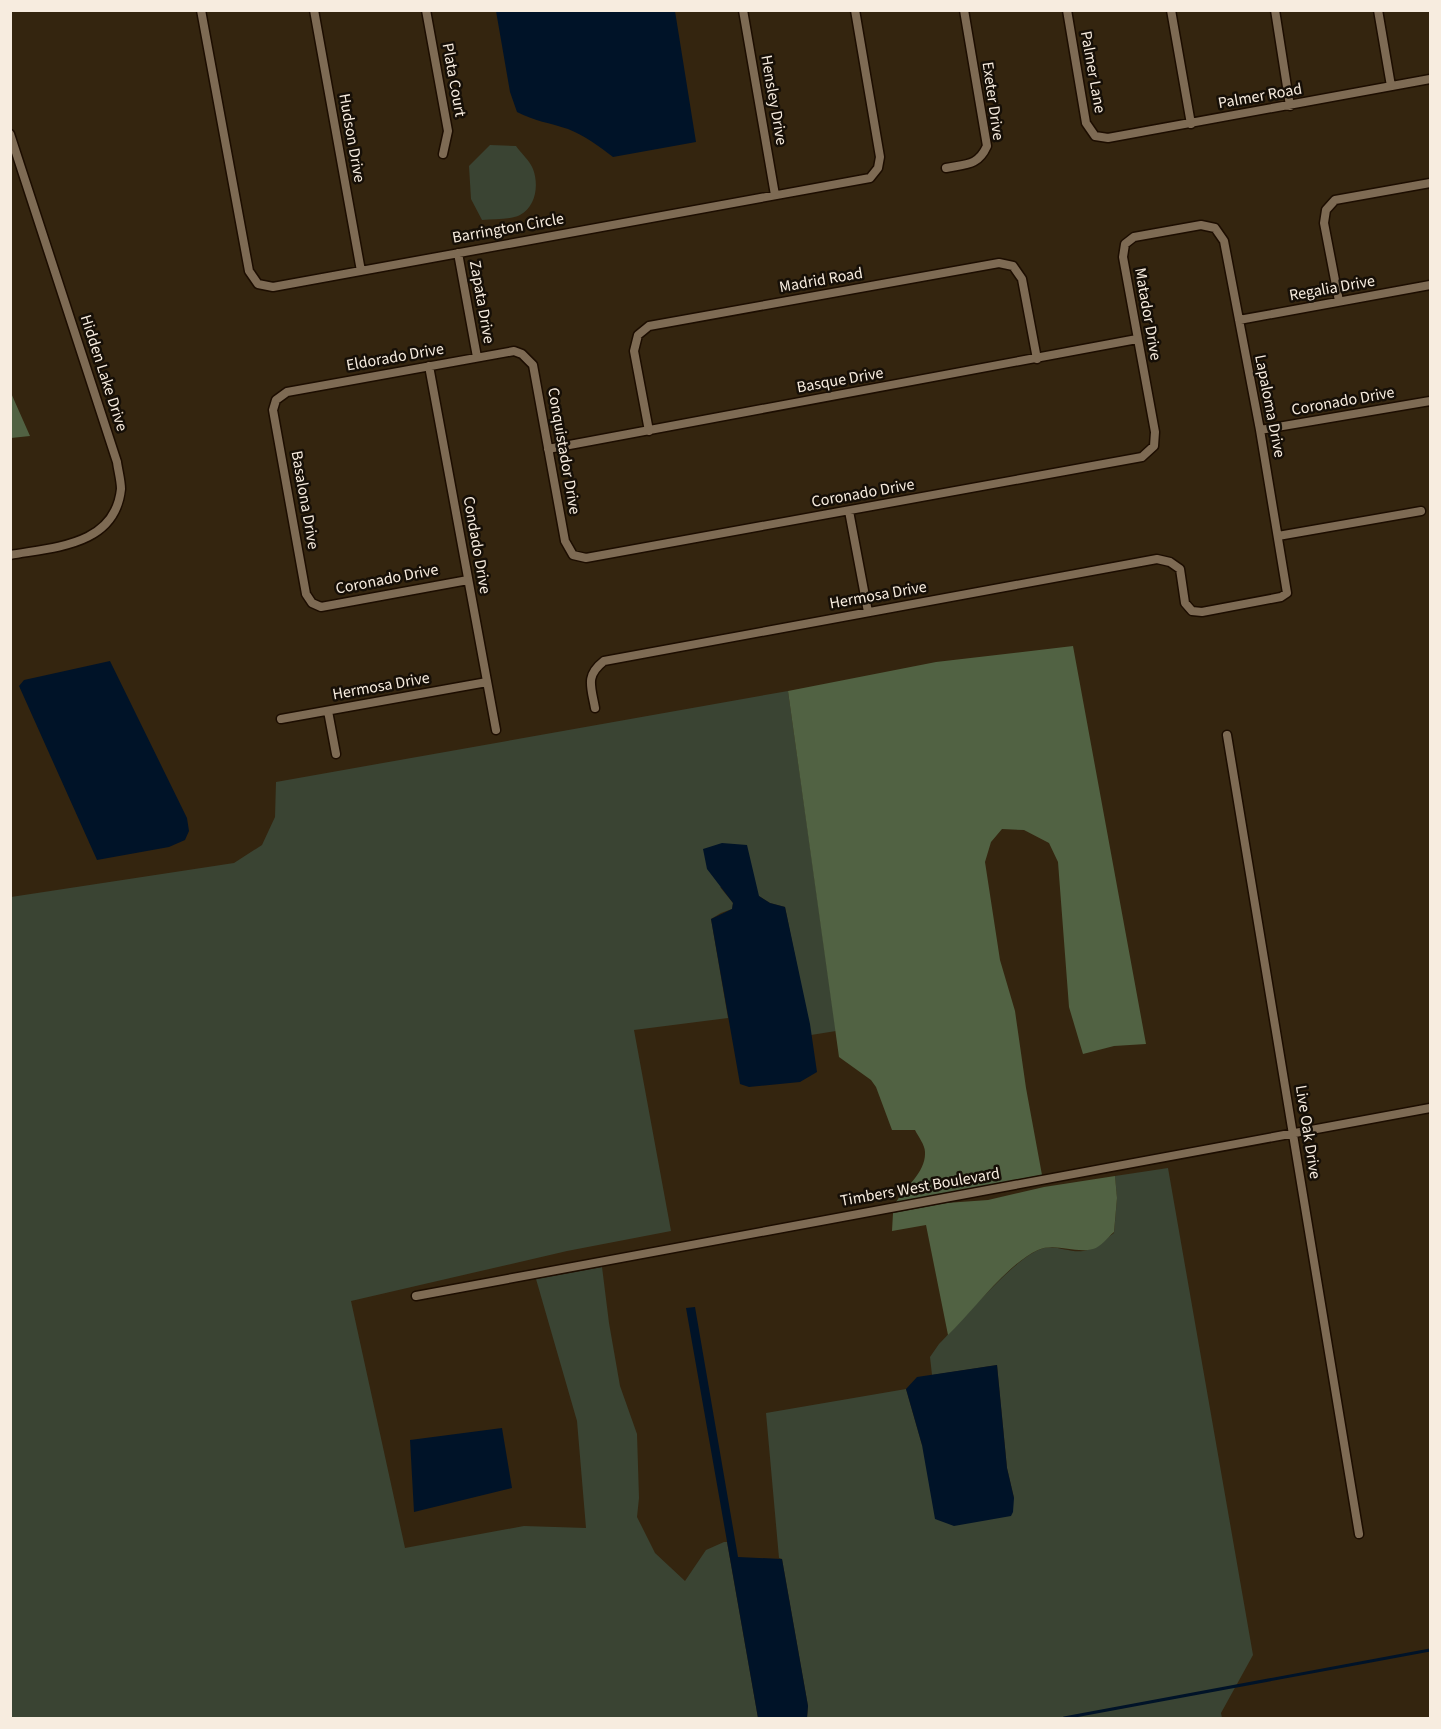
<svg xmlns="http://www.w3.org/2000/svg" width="1441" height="1729" font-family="'Source Sans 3',sans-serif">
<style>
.green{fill:#3a4433}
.forest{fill:#516243}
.water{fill:#001328}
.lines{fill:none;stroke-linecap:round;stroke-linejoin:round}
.stream{stroke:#001328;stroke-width:3}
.minor-casing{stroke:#1c0d00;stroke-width:11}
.minor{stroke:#7e6b54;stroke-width:8}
.labels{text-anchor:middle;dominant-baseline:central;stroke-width:5;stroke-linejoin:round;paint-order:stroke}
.street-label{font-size:16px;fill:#f7ecdf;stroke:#160f07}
</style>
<rect width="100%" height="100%" fill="#34250f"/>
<path class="green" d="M490,145L516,146C521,153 530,161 533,169C539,185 536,206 520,215C510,220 494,219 482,220L471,199L469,166Z
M788,691L836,1031L811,1035L785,907L770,903L759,896L720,887L733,903L732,909L721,913L711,919L728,1018L634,1030L671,1231L567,1251L351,1301L405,1548L524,1526L586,1528L577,1421L536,1279L602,1267L609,1323L620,1386L637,1434L639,1498L637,1517L655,1553L685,1581L706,1550L724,1542H727L758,1718H11V897L234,863L262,845L275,817L276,782Z
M1168,1168L1253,1655L1221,1713L1222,1718H807L808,1706L782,1559L779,1558L766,1413L906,1389L922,1445L1014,1498L1007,1468L997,1365L932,1375L930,1357L939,1344C961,1322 1015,1257 1041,1249C1055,1244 1069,1253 1083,1251C1096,1249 1104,1240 1114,1233L1117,1198L1115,1176Z"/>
<path class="forest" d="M10,393H11L30,436L11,438Z
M1073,646L1146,1044L1114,1046L1083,1054L1069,1007L1058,862L1049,843L1024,830L1002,829L991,842L985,862L1000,960L1015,1011L1026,1088L1042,1175L896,1202C906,1186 926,1172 925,1152C925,1145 918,1136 915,1130H892L876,1087L871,1080L839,1057L788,691L936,662Z
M1115,1176L1117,1198L1114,1232C1107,1238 1101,1247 1093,1249C1075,1254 1055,1242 1038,1250C1006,1265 974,1310 948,1335L926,1225L892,1231L893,1213L946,1203L988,1200L1044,1187Z"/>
<path class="water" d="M496,11H675L696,142L613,157C599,146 585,136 568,129C550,123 534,121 517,112L510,92Z
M110,661L187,818L189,831L185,840L169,847L97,860L19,686L24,680Z
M722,843L747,845L759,896L770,903L785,907L810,1024L817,1072L800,1082L749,1087L740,1084L711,919L732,909L733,903L707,869L703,849Z
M695,1307L738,1557L782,1559L808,1706L807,1718H758L686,1308Z
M997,1365L1007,1468L1014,1498L1013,1512L1011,1516L954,1526L935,1519L922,1445L906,1389L917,1377Z
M502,1428L512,1488L414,1512L410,1440Z"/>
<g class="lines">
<path class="stream" d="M1064,1718L1430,1650"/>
<g class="minor-casing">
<path id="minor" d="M201,10L249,271L258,284L273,287L870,178L878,168L880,157L855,10
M314,10L361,271
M426,10L448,131L443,154
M743,10L775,195
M1067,10L1086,123L1095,136L1108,138L1430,79
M1171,10L1191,124
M1275,10L1290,106
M1378,10L1391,86
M10,134L117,462C118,470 121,481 121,489C115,546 54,547 10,555
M946,168C966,164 978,166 987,146L964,10
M458,253L477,357
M1339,301L1324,223L1326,210L1335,200L1430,183
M1239,320L1430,285
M429,366L496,730
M1260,430L1430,401
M649,431L634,351L638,335L649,326L999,263L1013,266L1022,279L1037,359
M548,449L1137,339
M849,511L868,612
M1278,536L1421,511
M468,580L321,607L312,603L306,594L273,410L276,400L287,392L514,351L522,354L533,365L565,541L573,555L586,558L1142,457L1154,446L1155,432L1123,257L1125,244L1134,237L1201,225L1215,228L1224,241L1260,430L1287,593L1281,597L1202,612L1192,611L1185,603L1180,569L1170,562L1157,559L604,661C585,676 591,686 595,708
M328,711L336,754
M281,719L487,682
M1227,735L1359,1534
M416,1296L1430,1108"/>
</g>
<use href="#minor" class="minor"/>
</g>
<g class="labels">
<g class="street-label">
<text transform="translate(1093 72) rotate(80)">Palmer Lane</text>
<text transform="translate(454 80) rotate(80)">Plata Court</text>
<text transform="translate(1260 96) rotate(-10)">Palmer Road</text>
<text transform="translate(774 100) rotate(80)">Hensley Drive</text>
<text transform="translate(993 101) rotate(82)">Exeter Drive</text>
<text transform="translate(352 138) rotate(80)">Hudson Drive</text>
<text transform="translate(508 228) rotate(-10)">Barrington Circle</text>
<text transform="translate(821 280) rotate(-10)">Madrid Road</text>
<text transform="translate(1332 288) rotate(-10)">Regalia Drive</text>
<text transform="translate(482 302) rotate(80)">Zapata Drive</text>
<text transform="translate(1148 314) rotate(80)">Matador Drive</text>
<text transform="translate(395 357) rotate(-10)">Eldorado Drive</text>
<text transform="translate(104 373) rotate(72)">Hidden Lake Drive</text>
<text transform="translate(840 380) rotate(-10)">Basque Drive</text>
<text transform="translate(1343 401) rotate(-10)">Coronado Drive</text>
<text transform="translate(1270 406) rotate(79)">Lapaloma Drive</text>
<text transform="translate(564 451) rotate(80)">Conquistador Drive</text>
<text transform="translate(863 493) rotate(-10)">Coronado Drive</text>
<text transform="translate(305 500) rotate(80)">Basalona Drive</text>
<text transform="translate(477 545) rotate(80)">Condado Drive</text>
<text transform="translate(387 579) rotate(-11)">Coronado Drive</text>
<text transform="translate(878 595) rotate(-10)">Hermosa Drive</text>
<text transform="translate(381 686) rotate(-10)">Hermosa Drive</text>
<text transform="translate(1308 1132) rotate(81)">Live Oak Drive</text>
<text transform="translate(920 1187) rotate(-10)">Timbers West Boulevard</text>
</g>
</g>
<rect width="1441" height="1729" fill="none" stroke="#f7ecdf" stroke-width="24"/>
</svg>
